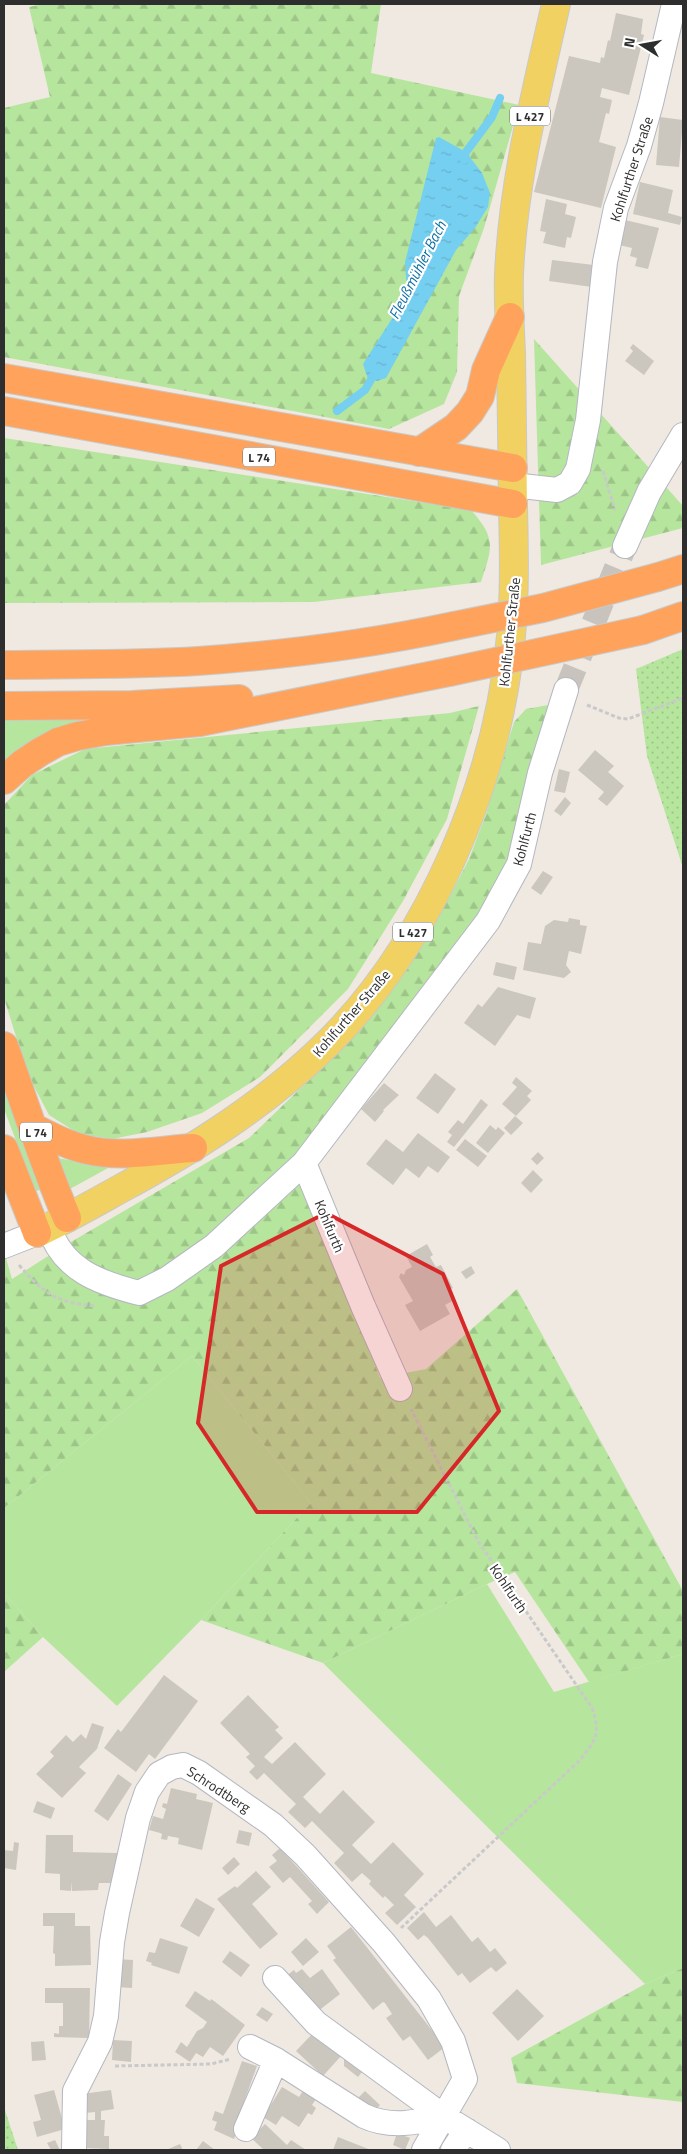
<svg xmlns="http://www.w3.org/2000/svg" width="687" height="2154" font-family="'Titillium Web',sans-serif">
<style>
.grass{fill:#b6e59e}
.forest{fill:url(#forest-firs)}
.park{fill:url(#park-dots)}
.water{fill:url(#water-ripples)}
.lines{fill:none;stroke-linecap:round;stroke-linejoin:round}
.stream{stroke:#75cff0;stroke-width:8}
.building{fill:#cbc7bf}
.minor-tunnel{stroke:#c8c4bd;stroke-width:24;stroke-dasharray:24 12;stroke-linecap:butt}
.minor-casing{stroke:#b4b7c1;stroke-width:26}
.major-casing{stroke:#c9c9c9;stroke-width:30}
.highway-casing{stroke:#c9c9c9;stroke-width:30}
.path{stroke:#c9c9c9;stroke-width:3;stroke-dasharray:4 2.5;stroke-linecap:butt}
.minor{stroke:#fff;stroke-width:24}
.major{stroke:#f2d163;stroke-width:28}
.highway{stroke:#ffa35c;stroke-width:28}
.highway-bridge-casing{stroke:#c9c9c9;stroke-width:30;stroke-linecap:butt}
.highway-bridge{stroke:#ffa35c;stroke-width:28}
.marked{fill:#d62828;fill-opacity:0.2;stroke:#d62828;stroke-width:4;stroke-linejoin:round}
.labels{text-anchor:middle;dominant-baseline:central;stroke-width:4.5;stroke-linejoin:round;paint-order:stroke}
.shield{fill:#fff;stroke:#6d6d6d;stroke-width:1}
.shield-label{font-size:12px;font-weight:bold;fill:#2e2e2e}
.street-label{font-size:14px;fill:#2e2e2e;stroke:#fff}
.water-label{font-size:15px;font-style:italic;fill:#0d6fa3;stroke:#fff}
</style>
<defs>
<pattern id="forest-firs" width="22" height="20" patternUnits="userSpaceOnUse" patternTransform="scale(1.25)"><rect width="22" height="20" fill="#b6e59e"/><path d="M5 1l3.5 6h-7zM16 11l3.5 6h-7z" fill="#9dc588"/></pattern>
<pattern id="park-dots" width="8" height="8" patternUnits="userSpaceOnUse" patternTransform="scale(1.25)"><rect width="8" height="8" fill="#b6e59e"/><path d="M2 2h.1M6 6h.1" fill="none" stroke="#9dc588" stroke-width="1.8" stroke-linecap="round"/></pattern>
<pattern id="water-ripples" width="26" height="14" patternUnits="userSpaceOnUse" patternTransform="scale(1.25)"><rect width="26" height="14" fill="#75cff0"/><path d="M2 4q2-2 4 0t4 0M15 11q2-2 4 0t4 0" fill="none" stroke="#66b2ce"/></pattern>
</defs>
<rect width="100%" height="100%" fill="#efe9e1"/>
<path class="grass" d="M4,713L111,720L4,763Z
M4,1082L45,1189L35,1191L4,1109Z
M57,1158L110,1167L68,1190Z
M192,1356L311,1503L201,1620L117,1706L43,1637L4,1593V1508Z
M487,1584L554,1692L683,1654V1968L645,1984L323,1663Z"/>
<path class="forest" d="M43,4H381L371,73L519,105L484,228L459,296L457,372L444,404L389,429L4,357V108L50,97L29,7Z
M534,339L683,506V528L541,565Z
M4,438L471,510C497,539 492,548 481,582L314,602L4,603Z
M554,704L512,852L480,918L330,1120L300,1148L311,1196L380,1378L426,1369L517,1289L683,1591V1654L589,1682L515,1572L487,1584L323,1663L201,1620L311,1503L192,1356L4,1508V1251L12,1279L64,1246L249,1138L337,1053L390,992L419,951L450,896L469,859L486,814L514,722L526,709Z
M479,706L447,819L403,901L348,989L260,1077L202,1113L147,1132L112,1139L79,1134L49,1115L28,1075L4,998V805L32,775L85,749L450,713Z
M4,1593L43,1637L4,1672Z
M683,1968V2102L517,2083L511,2058L645,1984Z"/>
<path class="park" d="M683,649V868L647,756L636,669Z
M4,2107L18,2150H4Z"/>
<path class="water" d="M439,137L466,152L482,173L490,193L488,207L475,228L456,250L386,378L377,381L368,379L363,364L407,295L405,262L436,138Z"/>
<g class="lines">
<path class="stream" d="M464,160L466,152L492,117L500,98
M337,411L365,390L375,373"/>
</g>
<path class="building" d="M616,13L643,19L641,34L644,35L629,95L602,88L600,97L612,100L609,114L606,113L599,142L616,147L601,208L534,192L569,56L600,63L601,57L604,58L608,40L610,41Z
M660,117L683,120L679,167L656,165Z
M640,182L673,190L668,213L682,217L680,225L633,214Z
M546,199L567,204L565,214L576,217L571,238L567,237L565,248L543,243L546,232L540,231Z
M625,220L659,228L648,269L635,266L637,258L630,256L632,248L619,245Z
M552,260L594,265L592,287L549,281Z
M633,344L654,361L644,375L625,361L633,351L630,348Z
M595,750L614,766L608,772L624,786L607,806L598,799L604,792L578,770Z
M559,769L570,772L565,793L554,791Z
M565,797L571,803L561,816L554,811Z
M543,871L553,877L541,895L531,888Z
M569,918L580,920V925L587,926L581,954L569,951L566,965L571,972L564,978L523,970L528,942L541,944L545,926L554,920L568,922Z
M496,962L517,967L514,980L493,975Z
M498,987L536,998L530,1019L517,1015L495,1046L464,1023L478,1004L482,1007Z
M435,1073L456,1089L438,1114L416,1098Z
M516,1077L532,1091L527,1096L531,1100L516,1116L502,1104L517,1087L512,1083Z
M384,1083L399,1095L383,1110L384,1111L375,1122L361,1109Z
M481,1099L488,1105L454,1147L447,1142L452,1135L448,1132L458,1120L463,1124Z
M515,1116L523,1123L511,1135L504,1128Z
M490,1125L496,1130L498,1127L505,1133L488,1153L476,1143Z
M418,1133L450,1157L438,1173L428,1166L419,1178L406,1168L393,1185L366,1164L386,1139L403,1152Z
M465,1139L487,1156L478,1167L456,1150Z
M538,1152L544,1158L537,1165L531,1159Z
M533,1170L543,1180L531,1193L521,1183Z
M427,1244L433,1255L430,1257L436,1267L441,1265L453,1288L449,1290L454,1300L445,1305L450,1314L420,1331L405,1305L413,1301L399,1277L401,1273L404,1275L406,1270L412,1267L406,1256Z
M471,1266L475,1273L466,1279L461,1272Z
M164,1675L198,1701L155,1759L149,1754L136,1772L104,1748L118,1729L121,1732Z
M248,1695L279,1727L275,1730L283,1738L264,1757L272,1764L295,1742L326,1774L303,1797L320,1814L343,1790L375,1822L352,1845L371,1864L393,1842L424,1874L404,1895L416,1907L397,1925L385,1913L394,1905L385,1896L383,1898L369,1884L371,1881L362,1873L352,1882L334,1863L344,1853L312,1821L305,1828L288,1812L296,1804L264,1773L257,1780L249,1772L255,1766L246,1757L250,1754L220,1723Z
M92,1723L104,1727L97,1749L79,1767L86,1773L62,1798L36,1774L54,1756L50,1752L66,1735L73,1742L81,1734L86,1739Z
M118,1774L132,1784L108,1821L94,1811Z
M171,1788L197,1794L196,1799L213,1803L202,1850L178,1844L179,1838L168,1836L167,1840L161,1839L162,1834L160,1833L149,1830L153,1816L163,1819L166,1809L162,1807L163,1803L167,1804Z
M37,1801L55,1808L51,1819L33,1812Z
M239,1830L252,1833L249,1846L236,1843Z
M46,1835H73V1852L117,1853L118,1883H99L98,1890L72,1891V1882L71,1891L60,1890V1874L45,1873Z
M14,1842L19,1843L16,1870L4,1868V1850L13,1851Z
M280,1848L329,1902L317,1914L308,1904L312,1901L290,1877L283,1883L269,1867L277,1861L272,1855Z
M234,1857L240,1864L228,1875L222,1868Z
M256,1871L271,1887L252,1904L278,1934L260,1949L217,1899L235,1886L237,1888Z
M196,1898L215,1909L199,1937L180,1926Z
M424,1912L436,1927L451,1915L472,1942L478,1937L490,1952L495,1948L507,1963L496,1972L491,1967L470,1983L462,1973L458,1976L428,1938L424,1935L418,1940L407,1928Z
M43,1913H75V1926H90L91,1965L55,1966V1954L53,1953L54,1926H43Z
M351,1927L445,2047L428,2060L410,2036L403,2041L386,2018L392,2014L385,2003L383,2002L373,2010L333,1960L336,1958L327,1946Z
M160,1938L188,1947L179,1974L151,1965L152,1963L146,1961L149,1952L155,1953Z
M306,1938L319,1952L303,1966L291,1952Z
M230,1951L250,1965L241,1977L222,1962Z
M116,1959L133,1960L132,1988L116,1987Z
M302,1969L310,1978L322,1969L340,1994L313,2015L286,1976L294,1970L296,1973Z
M45,1988H90L89,2038L54,2037V2033L59,2034V2026H63V2003H45Z
M517,1989L544,2016L518,2041L492,2013Z
M195,1991L210,2001L211,1999L214,2001L245,2025L223,2056L210,2047L203,2057L196,2053L190,2062L175,2052L181,2042L187,2047L197,2031L203,2028L207,2022L185,2006Z
M262,2007L273,2014L267,2022L256,2015Z
M314,2032L341,2056L323,2076L296,2051Z
M113,2040L132,2041L131,2062L112,2060Z
M44,2041L46,2060L32,2061L31,2042Z
M349,2053L366,2067L358,2077L344,2066V2060Z
M242,2061L257,2066L234,2129L237,2130L234,2139L214,2130L217,2122L212,2120L215,2111L223,2114Z
M307,2085L320,2093L312,2105L316,2108L312,2115L308,2113L299,2127L282,2116L276,2125L263,2117L282,2087L299,2097Z
M54,2090L65,2129L37,2137L33,2122L41,2120L34,2095Z
M111,2090L114,2109L101,2111V2120H105L104,2136H109V2149L87,2148L86,2120H95V2112L85,2113L82,2094Z
M365,2091L380,2105L373,2113L357,2099Z
M265,2124L287,2145L291,2140L306,2150H264L251,2138Z
M397,2133L410,2138L405,2150L393,2145Z
M338,2137L371,2150H333Z
M55,2140L60,2150H51L47,2143Z
M203,2141L215,2150H196Z
M180,2144L183,2150H166Z"/>
<g class="lines">
<path class="minor-tunnel" d="M566,690L625,546"/>
<g class="minor-casing">
<path id="minor" d="M513,485L557,490L570,483L578,469L588,420L605,262L616,208L639,146L651,103L674,4
M625,546L649,492L683,435
M304,1163L363,1306L400,1389
M49,1227C62,1270 100,1283 139,1293L167,1279L214,1246L304,1163L488,921L519,864L540,773L566,690
M4,1246L37,1233
M275,1978L316,2023L443,2116L498,2150
M250,2047L276,2060
M246,2129L276,2060L364,2116C390,2128 415,2123 443,2116
M74,2150L75,2091L100,2042L106,2016L112,1942L117,1913L138,1818L147,1792L159,1774L172,1767L183,1765L199,1773L273,1825L305,1855L384,1943L429,1999L453,2041L465,2079L424,2150
M453,2150L466,2130"/>
</g>
<g class="major-casing">
<path id="major" d="M37,1233C65,1220 93,1204 120,1189C194,1149 266,1104 327,1044C430,942 498,780 511,636C515,593 514,550 513,506C512,455 512,405 511,354C510,328 508,301 509,274C513,182 536,93 556,4"/>
</g>
<g class="highway-casing">
<path id="highway" d="M4,378L513,468
M4,411L513,504
M419,452L456,427L470,412L480,396L486,370L510,317
M658,577L683,569
M643,630L683,616
M4,665C68,664 133,665 198,661C284,655 370,644 454,626
M4,706L132,705L239,699
M4,780L22,764L40,752L58,742L78,736L106,731L200,722L449,672
M4,1046C25,1104 43,1162 67,1218
M34,1128C52,1137 69,1146 88,1150C120,1158 160,1150 193,1148
M4,1149L37,1233"/>
</g>
<path class="path" d="M603,471L615,510
M587,705L619,718L628,719L683,698
M19,1265C44,1294 57,1303 96,1306
M401,1928L579,1761C596,1740 601,1734 592,1708L478,1541L411,1409
M115,2066L211,2064L231,2059"/>
<use href="#minor" class="minor"/>
<use href="#major" class="major"/>
<use href="#highway" class="highway"/>
<g class="highway-bridge-casing">
<path id="highway-bridge" d="M454,626L543,608L658,577
M449,672L643,630"/>
</g>
<use href="#highway-bridge" class="highway-bridge"/>
</g>
<path class="marked" d="M326,1213L443,1274L499,1411L417,1512H257L198,1423L221,1266Z"/>
<g class="labels">
<g class="shield">
<rect x="510" y="106.5" width="40" height="19" rx="4"/>
<rect x="243" y="447.5" width="32" height="19" rx="4"/>
<rect x="393" y="922.5" width="40" height="19" rx="4"/>
<rect x="20" y="1122.5" width="32" height="19" rx="4"/>
</g>
<g class="shield-label">
<text x="530" y="116">L 427</text>
<text x="259" y="457">L 74</text>
<text x="413" y="932">L 427</text>
<text x="36" y="1132">L 74</text>
</g>
<g class="street-label">
<text transform="translate(631 169) rotate(-72)">Kohlfurther Straße</text>
<text transform="translate(509 632) rotate(-84)">Kohlfurther Straße</text>
<text transform="translate(524 839) rotate(-75)">Kohlfurth</text>
<text transform="translate(351 1013) rotate(-49)">Kohlfurther Straße</text>
<text transform="translate(330 1226) rotate(67)">Kohlfurth</text>
<text transform="translate(509 1588) rotate(56)">Kohlfurth</text>
<text transform="translate(219 1789) rotate(33)">Schrodtberg</text>
</g>
<g class="water-label">
<text transform="translate(417 270) rotate(-63)">Fleußmühler Bach</text>
</g>
</g>
<rect width="687" height="2154" fill="none" stroke="#2e2e2e" stroke-width="10"/>
<g transform="translate(642 45) rotate(281)" stroke="#ffffff" stroke-width="4" paint-order="stroke">
<path d="M0-4L9 19L0 12L-9 19Z" fill="#2e2e2e"/>
<text y="-8" font-size="14" font-weight="bold" text-anchor="middle" fill="#2e2e2e">N</text>
</g>
</svg>
